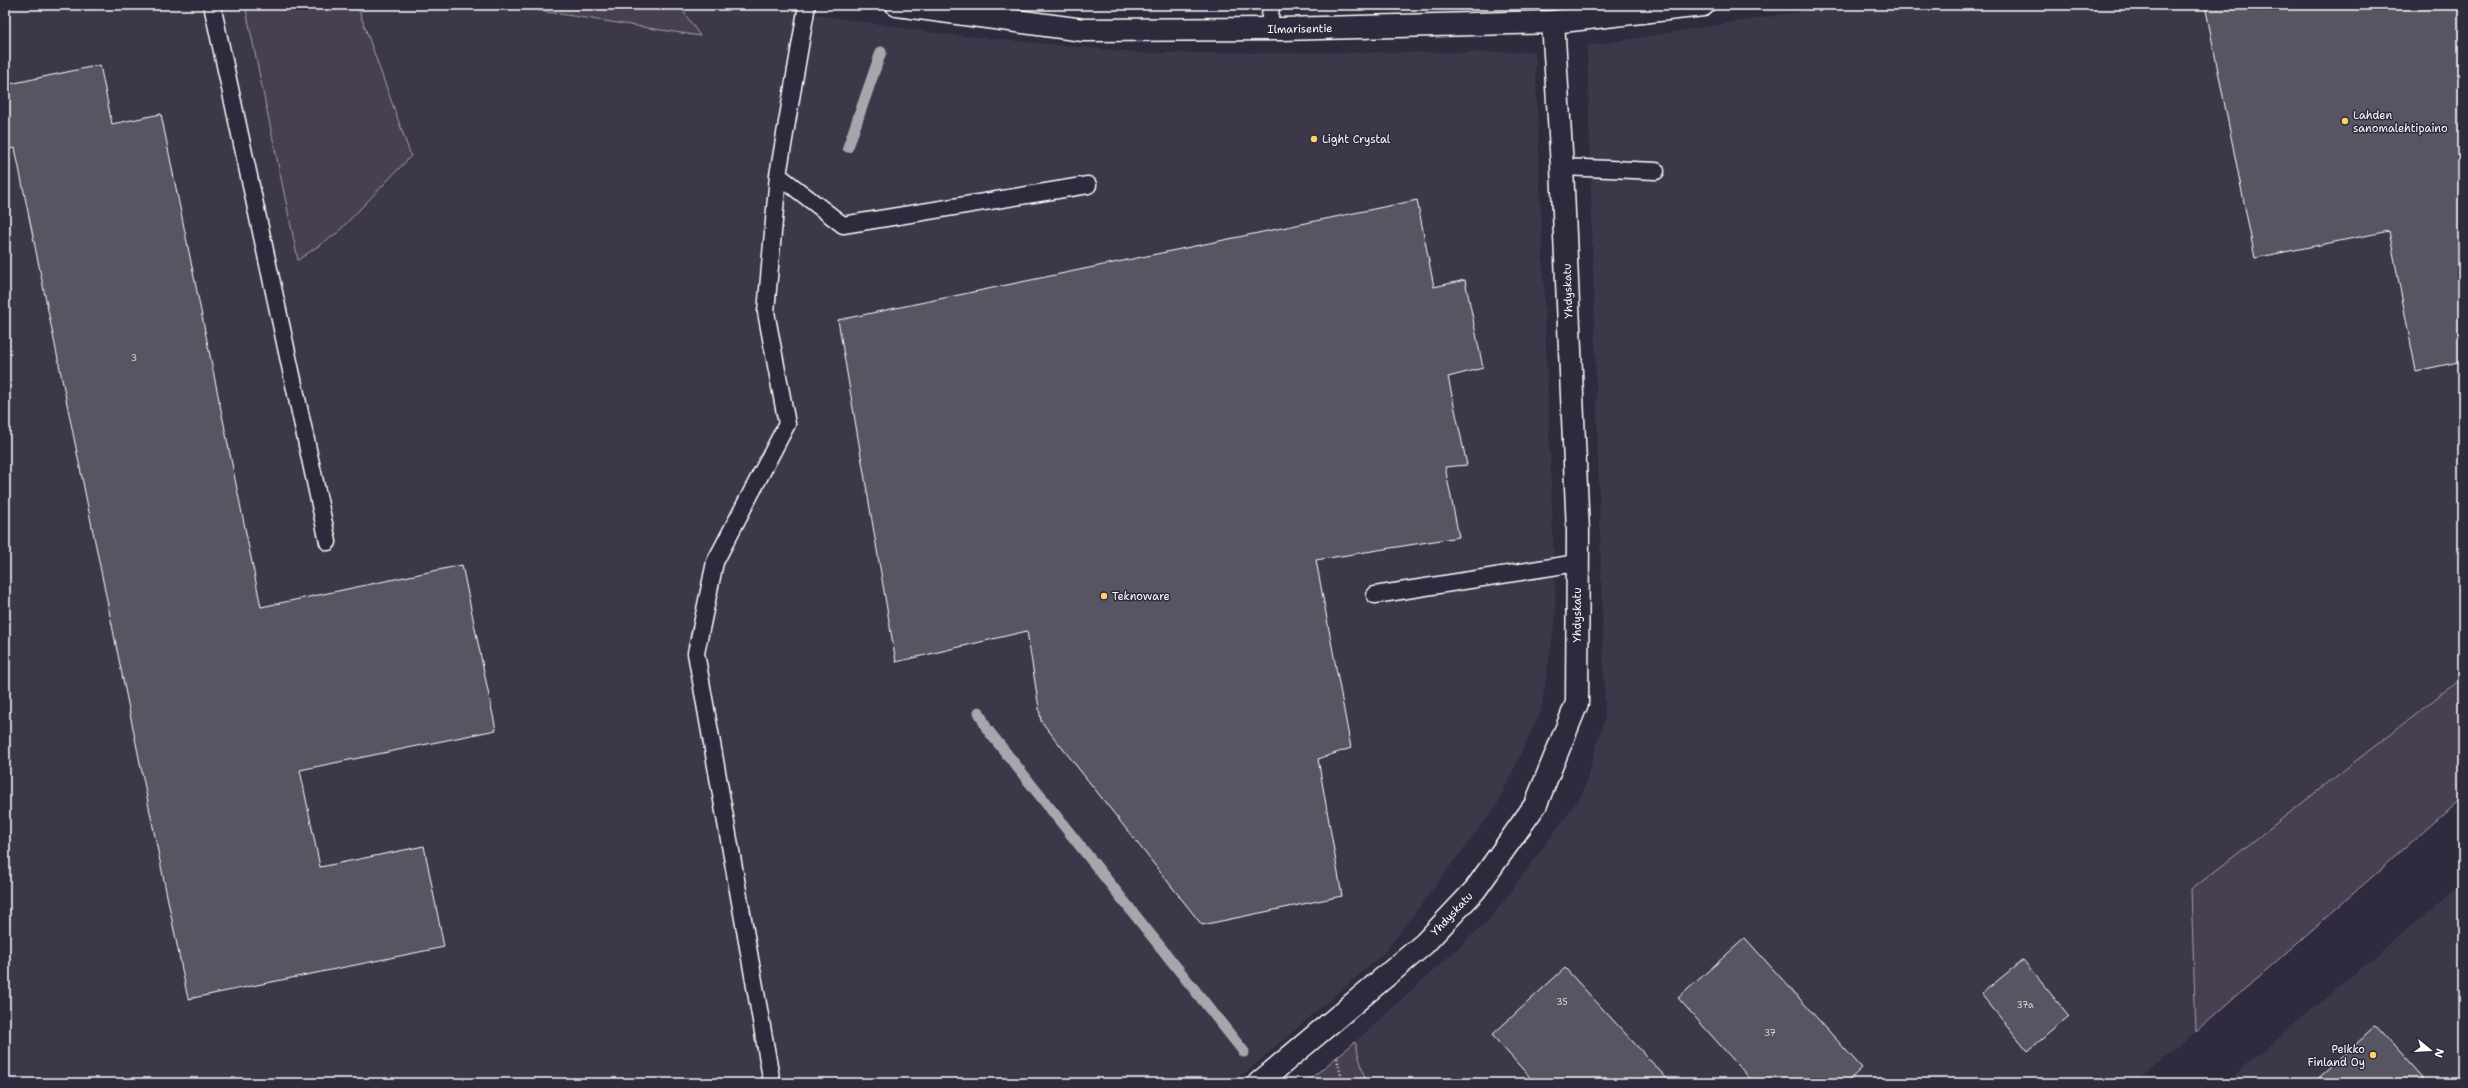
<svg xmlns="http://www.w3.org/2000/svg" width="2468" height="1088" font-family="'Shantell Sans',sans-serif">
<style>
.built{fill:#3c3749}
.green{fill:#464152;stroke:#a2a0a8}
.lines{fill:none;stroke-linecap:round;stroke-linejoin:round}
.stream{stroke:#a7a6ad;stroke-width:11}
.building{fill:#595564;stroke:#fff}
.lane-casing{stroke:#fff;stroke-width:19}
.street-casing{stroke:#fff;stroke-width:25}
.secondary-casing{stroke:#fff;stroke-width:25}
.path{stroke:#fff;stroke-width:2.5;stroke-dasharray:1 3;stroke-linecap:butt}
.lane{stroke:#2f2a3d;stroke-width:16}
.street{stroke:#2f2a3d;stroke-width:22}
.secondary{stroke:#2f2a3d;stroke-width:22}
.poi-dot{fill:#ffd166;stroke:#2f2a3d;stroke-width:1.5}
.labels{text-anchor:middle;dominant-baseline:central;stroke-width:3;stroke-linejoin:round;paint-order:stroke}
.number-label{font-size:9px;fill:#d6d4d8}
.street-label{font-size:11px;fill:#fff;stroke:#2f2a3d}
.poi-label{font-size:11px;fill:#fff;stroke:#2f2a3d;text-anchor:start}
</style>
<rect width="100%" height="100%" fill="#2f2a3d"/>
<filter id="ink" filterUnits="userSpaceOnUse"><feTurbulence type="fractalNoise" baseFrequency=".025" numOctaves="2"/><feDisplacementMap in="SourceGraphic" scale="8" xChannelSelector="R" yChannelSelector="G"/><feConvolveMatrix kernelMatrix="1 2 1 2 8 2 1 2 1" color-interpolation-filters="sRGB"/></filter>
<g filter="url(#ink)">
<path class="built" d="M5,5H245L299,259L411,156L357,5H503L700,36L679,5H757L942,34L1143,53L1535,52L1556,615L1541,711L1497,805L1384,953L1245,1073L1228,1083H5Z
M1841,5H2463V677L2192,890L2196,1032L2135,1083H1366L1355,1042L1492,917L1583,793L1605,717L1587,46Z
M2463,882V1083H2225Z"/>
<path class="green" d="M245,5H357L411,156L337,233L298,260Z
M503,5H679L700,36Z
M2463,677V797L2196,1032L2191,890Z
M1355,1042L1366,1083H1305Z"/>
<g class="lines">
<path class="stream" d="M848,147L881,52
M979,712L987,729L1244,1052"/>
</g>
<path class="building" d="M2205,5H2463V361L2416,371L2389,231L2255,258Z
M100,65L112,124L161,114L261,607L462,565L496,730L300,770L320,867L424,846L444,947L188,999L15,148L5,150V85Z
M1417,200L1434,287L1465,280L1483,368L1448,377L1467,465L1445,467L1459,537L1316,560L1351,748L1318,759L1342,896L1202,925L1041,721L1027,631L896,662L838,320Z
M1745,938L1862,1068L1846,1083H1754L1678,998Z
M2023,960L2069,1016L2028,1051L1981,994Z
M1565,968L1671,1083H1535L1492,1035Z
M2376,1026L2427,1083H2313Z"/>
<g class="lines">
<g class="lane-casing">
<path id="lane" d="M212,5L328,542
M807,5L778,175L843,225L1088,185
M1269,29L1271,5
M1562,167L1656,171
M1375,595L1577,563
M772,1083L696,653L715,562L787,424L766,312L778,175"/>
</g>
<g class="street-casing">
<path id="street" d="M1259,1083L1424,944L1475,890L1536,804L1577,703L1578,532L1562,167L1553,22"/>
</g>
<g class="secondary-casing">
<path id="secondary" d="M897,5L1083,30L1282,29L1553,22L1703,5"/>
</g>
<path class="path" d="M1337,1058L1343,1083"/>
<use href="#lane" class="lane"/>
<use href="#street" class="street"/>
<use href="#secondary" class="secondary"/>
</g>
</g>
<g class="poi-dot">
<circle cx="2345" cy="121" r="4"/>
<circle cx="1314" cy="139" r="4"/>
<circle cx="1104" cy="596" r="4"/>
<circle cx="2373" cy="1055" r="4"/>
</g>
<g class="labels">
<g class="number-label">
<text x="134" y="358">3</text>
<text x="1562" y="1002">35</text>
<text x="2025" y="1005">37a</text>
<text x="1770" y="1033">37</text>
</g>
<g class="street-label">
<text transform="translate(1300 29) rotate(-1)">Ilmarisentie</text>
<text transform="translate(1568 291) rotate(-92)">Yhdyskatu</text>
<text transform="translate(1577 615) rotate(-90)">Yhdyskatu</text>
<text transform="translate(1452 914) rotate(-47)">Yhdyskatu</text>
</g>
<g class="poi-label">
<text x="2353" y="115">Lahden<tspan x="2353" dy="13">sanomalehtipaino</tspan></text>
<text x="1322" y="139">Light Crystal</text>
<text x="1112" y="596">Teknoware</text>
<text x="2365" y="1049" text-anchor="end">Peikko<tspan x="2365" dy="13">Finland Oy</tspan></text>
</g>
</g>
<rect width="2468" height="1088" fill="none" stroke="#2f2a3d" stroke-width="20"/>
<rect x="10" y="10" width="2448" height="1068" fill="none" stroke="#fff" stroke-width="1.5" filter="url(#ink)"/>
<g transform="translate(2430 1050) rotate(108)" stroke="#2f2a3d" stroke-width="3" paint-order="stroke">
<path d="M0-3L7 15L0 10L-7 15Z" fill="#ffffff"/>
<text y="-6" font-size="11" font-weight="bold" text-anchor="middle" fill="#ffffff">N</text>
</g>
</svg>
